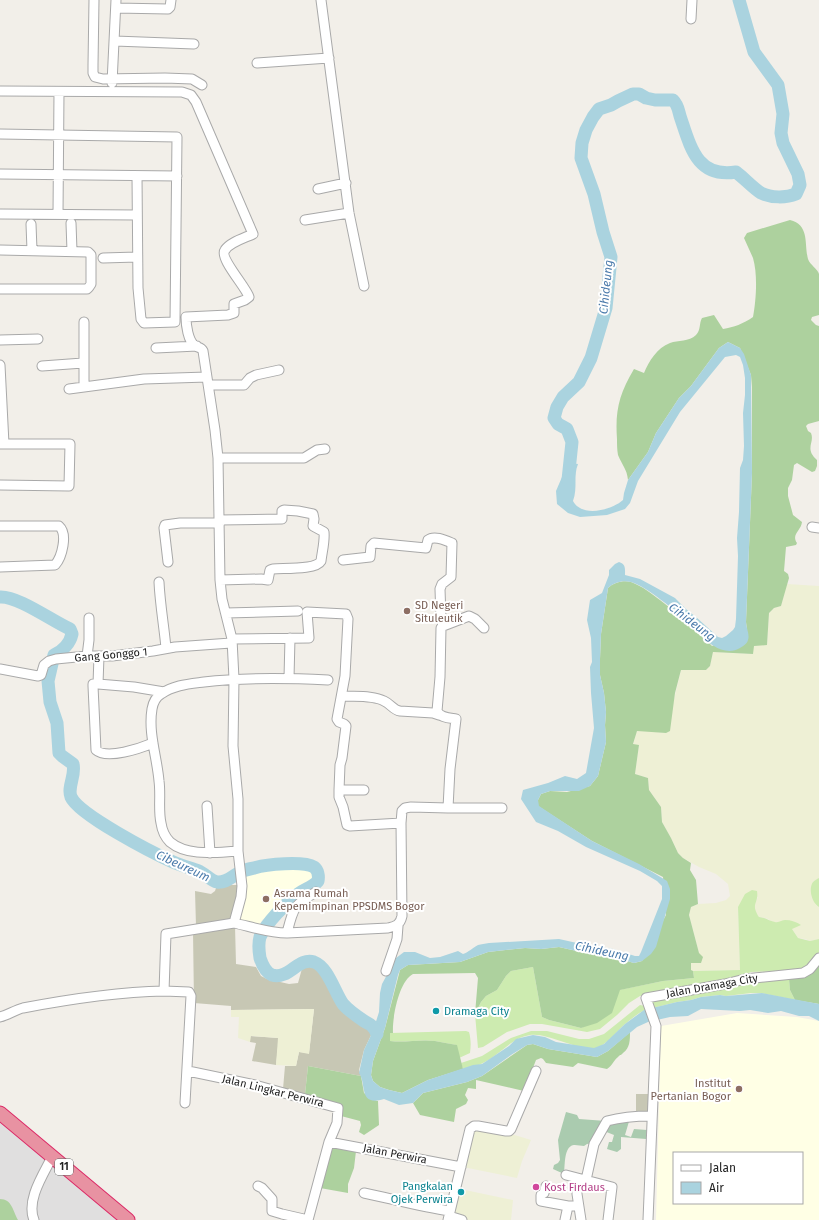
<svg xmlns="http://www.w3.org/2000/svg" width="819" height="1220" font-family="'Fira Sans',sans-serif">
<style>
.residential{fill:#e0dfdf}
.education{fill:#ffffe5;fill-rule:evenodd}
.construction{fill:#c7c7b4}
.farmland{fill:#eef0d5}
.grass{fill:#cdebb0}
.forest{fill:#add19e}
.cemetery{fill:#aacbaf}
.water{fill:#aad3df}
.lines{fill:none;stroke-linecap:round;stroke-linejoin:round}
.river{stroke:#aad3df;stroke-width:13}
.minor-casing{stroke:#a9a9a9;stroke-width:11}
.highway-casing{stroke:#dc2a67;stroke-width:15}
.minor{stroke:#fff;stroke-width:9}
.highway{stroke:#e892a2;stroke-width:13}
.education-dot{fill:#8d6e63;stroke:#fff;stroke-width:1.5}
.culture-dot{fill:#0f9aa8;stroke:#fff;stroke-width:1.5}
.hotel-dot{fill:#d1479c;stroke:#fff;stroke-width:1.5}
.labels{text-anchor:middle;dominant-baseline:central;stroke-width:4;stroke-linejoin:round;paint-order:stroke}
.shield{fill:#fff;stroke:#646464;stroke-width:1}
.shield-label{font-size:10px;font-weight:bold;fill:#222}
.education-label{font-size:11px;fill:#785e54;stroke:#fff;text-anchor:start}
.street-label{font-size:11px;fill:#222;stroke:#fff}
.culture-label{font-size:11px;fill:#0d838f;stroke:#fff;text-anchor:start}
.hotel-label{font-size:11px;fill:#b23c85;stroke:#fff;text-anchor:start}
.water-label{font-size:12px;font-style:italic;fill:#4a7aab;stroke:#fff}
</style>
<rect width="100%" height="100%" fill="#f2efe9"/>
<path class="residential" d="M0,1119L124,1220H0Z"/>
<path class="education" d="M271,867L310,869L315,871L317,878L295,894L269,917L263,919L259,925L239,921L246,873Z
M737,1013L797,1017L819,1021V1220H656L661,1026ZM674,1153H802V1203H674Z"/>
<path class="construction" d="M217,885H241L231,922L196,926L195,891L211,894L215,891Z
M235,926L236,964L256,967L261,976L267,979L289,984L298,983L303,965L309,963L314,965L320,968L326,977L340,1006L355,1018L370,1026L373,1031L364,1050L359,1070L361,1076L308,1066L305,1094L283,1089L285,1066H296L299,1052L309,1053L314,1009L231,1010V1006L194,1003L193,932Z
M250,1036L279,1038L276,1065L252,1061L256,1043L250,1042Z
M636,1094H649V1115L636,1114Z"/>
<path class="farmland" d="M787,584L819,586V878L813,882L816,905L819,907V939L810,941L805,939L798,938L792,929L789,921L784,920L778,923L773,922L766,918L759,917L754,910V905L758,897L738,907L740,970L691,971V963L699,953L689,915L691,907L698,904L716,903L726,900L730,896L728,884L716,874L699,867L683,858L678,853L671,838L662,822L661,807L649,790L648,778L635,774L639,745H633L637,730L666,733L681,670H706L710,666L713,652L753,654V645H767L769,613L774,608L781,606Z
M314,1009L309,1054L299,1052L296,1066L276,1065L278,1038L251,1036L250,1042L238,1038L239,1017H231V1010Z
M474,1129L508,1133L531,1140L522,1161L517,1178L463,1167Z
M465,1190L513,1200L511,1220H469L452,1215L457,1194L464,1196Z"/>
<path class="grass" d="M819,878V907C812,903 808,889 813,882C815,880 817,879 819,878Z
M752,890L757,891C759,904 750,903 759,917C767,918 769,921 775,922C779,923 782,920 785,920C791,920 797,922 801,925L792,929L798,938L810,941L819,939V952L811,963L802,969L783,971L751,972L731,980L640,996L629,1003L617,1015L600,1029L587,1032L542,1024H530L507,1032L483,1047L478,1048L475,1014L481,1002L486,996L497,990L506,976L511,971L533,967L542,1017L549,1020L581,1028L611,1013L619,990L663,981L694,978L693,971L740,970L738,907L745,894Z
M785,979H789L790,990L795,1000L761,993H751L726,996L720,995L701,997L691,1000L677,1002L653,1008L651,1003L652,1000L760,981Z
M640,1005L645,1006L647,1009C638,1013 631,1019 624,1025C615,1033 608,1044 596,1048C581,1052 547,1032 530,1035C511,1038 500,1055 483,1063C478,1066 469,1067 463,1069L461,1063L482,1056L511,1038L531,1031H547L579,1039H589L604,1034Z
M466,1031L469,1032C471,1039 471,1046 470,1053L459,1058L456,1045C449,1044 442,1042 435,1041C420,1039 405,1043 390,1041V1033Z"/>
<path class="forest" d="M790,220C810,225 804,244 808,259C810,265 818,269 819,274C819,281 819,306 819,315L812,317L811,320L816,325L819,326V421L808,424L806,426L808,431L811,433C815,443 804,448 817,460V466L815,471L812,472L797,463L794,465L792,480L788,488V496L793,515L802,522C801,531 791,534 797,543L796,545L786,547L784,571L788,574L789,578L781,606L774,608L769,613L767,645L754,646L753,654L713,652L710,666L706,670H681L675,693L670,731L666,733L637,731L633,744L639,745L635,774L648,778L649,790L661,807L662,822L671,838L678,853L683,858L691,863L690,870L696,880L698,904L691,907L689,915L699,953L703,957L701,963H691V970L693,971L694,978L663,981L620,990L612,1013L597,1023L581,1028L549,1020L542,1017L533,967L511,971L506,976L497,990L486,996L481,1002L475,1014L478,978L475,973L413,974C399,981 392,1018 393,1033H390V1041C405,1043 420,1039 435,1041C442,1042 449,1044 457,1045L463,1069L428,1080L402,1093L389,1090L380,1087L373,1081L371,1075L373,1061L385,1028L400,970L408,965L460,962L488,952L525,948L541,949L559,947L581,952L609,956L634,963L642,961L666,915L663,877L592,841L538,806V800L541,794L550,791L567,792L590,786L598,776L606,742L605,725L606,712L604,693L600,675V659L601,634L608,588C614,582 624,580 631,582C642,586 652,594 660,600C679,615 696,629 712,646L747,630L746,622L752,473V387L751,375L740,348L728,342L719,348L691,386L679,398L656,433L648,452L628,480C627,469 622,465 618,455C617,450 617,444 617,439C615,411 619,394 634,369L644,373C649,361 657,348 670,343C678,340 689,342 696,335C701,330 699,323 702,318L714,315L723,329C734,327 743,324 753,317C756,301 758,275 753,258C750,251 747,245 744,238L747,233Z
M819,963V1004L795,1000L790,990L789,979L803,977Z
M630,1032C630,1040 630,1048 623,1053C619,1057 622,1053 618,1057C613,1061 613,1065 607,1069L578,1063L573,1067L546,1063L543,1059L541,1058L536,1060L524,1091L476,1080V1089L468,1088L465,1095L468,1100L466,1104L456,1109L454,1122L420,1115L413,1103L423,1093L467,1082L482,1076L527,1045L533,1044L548,1049L597,1057L608,1051Z
M308,1066L361,1076L364,1093L374,1100L378,1101L379,1125L364,1135L359,1132L361,1125L360,1121L341,1116L340,1109L305,1094Z
M330,1145L356,1151L354,1168L348,1184V1193L320,1188Z
M0,1199C12,1199 13,1211 18,1220H0Z"/>
<path class="cemetery" d="M566,1112L577,1115L579,1119L606,1121L593,1143L587,1144L584,1146C580,1146 574,1144 571,1146C564,1150 565,1166 564,1174L553,1169L554,1165L558,1163L560,1160L558,1140Z
M630,1118L625,1135L631,1137L634,1129L647,1130L646,1139L621,1137V1149L617,1152L607,1149L609,1142H612L614,1135L604,1131L607,1122Z"/>
<path class="water" d="M728,342L740,348L744,354L751,375L752,473L746,622C746,628 750,634 748,640C747,644 743,646 740,648C732,653 721,651 714,646C704,641 697,630 689,623C677,612 646,586 631,582C623,580 614,582 608,588L601,634L600,659V675L604,693L606,712L605,725L606,742L598,776L590,786L579,791H550L541,794L538,800L539,806L592,841L639,864L667,881L670,889V899L656,947L651,954L642,961L634,963L609,956L581,952L559,947L541,949L525,948L488,952L460,962L408,965L400,970L398,975L385,1028L373,1061L371,1075L373,1081L380,1087L389,1090L402,1093L428,1080L473,1065L482,1064L509,1046L516,1039L520,1038L533,1035L545,1037L556,1042L594,1048L604,1044L625,1024L644,1010L677,1002L691,1000L701,997L720,995L726,996L762,993L819,1004V1021L809,1016H799L781,1011L768,1013L750,1010L740,1011L701,1009L688,1016L670,1017L648,1022L637,1027L608,1051L597,1057L548,1049L533,1044L527,1045L511,1055L482,1076L467,1082L423,1093L413,1103L399,1105L384,1099C358,1107 367,1084 359,1073L364,1050L373,1031L379,1012L380,993L382,984L396,958L404,952H415L430,958L440,957L458,951L463,954C469,952 472,948 478,945C481,944 485,944 489,943L559,939L577,943L613,949L635,956H639L641,952L662,899V886L657,881L640,871L586,847L558,831L536,822L521,799L523,790L548,783L565,776L577,779L586,773L594,728L591,693L590,667L592,662L591,638L587,620L590,600L602,593L609,575V570L615,564L619,562C626,564 625,569 625,575L640,579L675,598L687,610L696,617L718,637L722,638L726,636L733,630L735,627L736,619L738,556L737,538L739,512L740,468L743,460L744,446L743,413L745,395V378L743,365L740,357L736,355L725,357L680,412L638,481L630,503L625,509L607,515L580,517L568,513L557,504L556,491L568,463L578,464C573,476 578,487 573,501C582,518 612,510 623,500L624,493L628,480L648,452L656,433L679,398L691,386L719,348Z"/>
<g class="lines">
<path class="river" d="M568,480L572,442L567,429L558,424L554,418L557,407L563,397L579,382L591,358L606,308L611,257L603,232L594,194L581,158L582,143L586,130L593,117L599,109L611,105L618,101L633,94H639L646,98L655,100H673C679,106 678,111 681,119C691,149 698,178 736,172C744,178 753,188 761,193C771,198 786,198 796,194L800,185L798,174L783,143L781,133L783,114L778,85L754,52L739,0
M0,597C18,596 52,621 70,629L72,634C70,643 63,651 54,655L48,681L50,702L57,723L59,753L62,756L73,764C76,775 67,787 71,797C79,815 153,853 173,862C182,866 191,868 199,871C205,874 212,881 217,882C225,883 230,878 237,874C242,871 248,869 254,868C266,864 304,861 314,867C318,870 319,876 318,881C313,887 305,889 298,894C285,904 267,922 260,937C258,944 259,952 260,958C262,964 265,972 272,975C289,980 298,957 314,962C328,967 335,993 343,1004C348,1010 358,1017 364,1021C367,1023 370,1024 372,1026C374,1028 376,1031 377,1034"/>
<g class="minor-casing">
<path id="minor" d="M94,0L93,65V73L95,77L103,79L165,78L192,79L202,85
M321,0L349,213L364,286
M116,8L168,9L170,7L171,0
M691,19L692,0
M115,41L194,44
M257,63L329,58
M112,83L116,0
M0,91L182,92L191,95L196,102L253,234C245,238 230,242 225,250C219,258 246,287 249,297L245,300L234,304V313L228,315L186,317C186,325 188,341 195,346C199,348 201,347 203,351L215,430L218,458L220,580L222,599L232,639L234,679L233,746L238,799V851L242,886L241,897L234,923L166,934L164,991C117,992 70,999 23,1008C15,1010 8,1015 0,1017
M0,134L177,137L175,322L144,323L141,319L138,288L137,176
M0,174L177,176
M318,189L346,183
M0,214L137,215
M58,214L59,92
M305,220L349,213
M71,223L72,251
M31,224L32,250
M0,250L88,252L91,255V284L89,287L87,289H0
M103,258L137,257
M84,322V387
M0,340L38,339
M156,348L197,346
M0,365L4,444
M42,366L83,363
M209,385H244L250,378L256,375L279,370
M69,389L144,379L207,377
M0,444H70L69,486L0,485
M218,458H304L317,450L325,449
M219,520L282,519V511L284,510L298,511L313,514L314,519L313,526L324,532C325,541 322,552 321,561C316,570 284,568 273,569L270,570L268,580L261,579L220,580
M0,526H59C68,534 62,557 55,565L0,567
M812,527L819,528
M343,560L370,557L371,546L374,543L426,548L428,540C434,535 445,540 452,543L451,577L442,584L440,589L441,618L443,626L441,628L440,677L437,711C440,718 450,718 456,719L450,769L448,808
M168,562L164,528L165,525L180,523H220
M159,582C160,604 164,626 166,648
M226,613L298,611
M443,626L469,616L475,619L484,628
M232,639L309,638L307,612L346,614L348,619L345,676L337,719L339,722L344,724L346,726L342,758L340,765L339,790V797L343,807L347,825L350,826L401,823
M87,656L89,640V618
M99,656L98,684H93V686L96,750C107,760 141,748 153,743
M0,669L38,676L41,675L44,665L49,661L56,659L87,656H112L153,651L175,647L231,643
M289,678L290,638
M98,684L134,687L164,692
M342,696C355,697 373,695 384,701C391,704 393,710 400,711L433,713L439,715
M339,790H364
M207,806L210,853
M238,851C217,852 188,857 170,842C165,837 162,830 161,823C158,810 161,795 159,781C157,757 148,733 152,709C153,703 156,697 161,694C174,685 189,684 204,682C245,677 287,678 328,680
M234,923C252,927 269,933 287,933L388,928C396,926 400,925 402,916L401,823L402,811L405,808L411,807L448,808H502
M287,933C293,909 293,905 316,892
M386,971L397,939L398,926
M164,991L189,992L191,996L185,1103
M188,1071L255,1085L338,1108L337,1123L329,1142L308,1220L282,1214L272,1211V1199L262,1188L258,1186
M329,1142L461,1167
M566,1175L612,1187L608,1220
M577,1178V1194L581,1220
M586,1180L594,1144L607,1121C622,1117 635,1116 651,1116
M546,1186L544,1193L541,1195V1201L568,1206
M364,1193C393,1199 421,1207 450,1211
M449,1216L462,1220
M34,1220C26,1200 43,1175 52,1157
M448,1220L470,1129L474,1126H478L506,1131H509L511,1129L536,1071
M565,1220L568,1206H574
M648,1220L656,1026L646,998L725,984L745,979L803,973L810,969L819,958"/>
</g>
<g class="highway-casing">
<path id="highway" d="M0,1113L128,1220"/>
</g>
<use href="#minor" class="minor"/>
<use href="#highway" class="highway"/>
</g>
<g class="education-dot">
<circle cx="407" cy="611" r="4"/>
<circle cx="266" cy="899" r="4"/>
<circle cx="739" cy="1089" r="4"/>
</g>
<g class="culture-dot">
<circle cx="436" cy="1011" r="4"/>
<circle cx="461" cy="1192" r="4"/>
</g>
<circle class="hotel-dot" cx="536" cy="1187" r="4"/>
<g class="labels">
<rect class="shield" x="55" y="1159" width="18" height="16" rx="3"/>
<g class="shield-label">
<text x="64" y="1167">11</text>
</g>
<g class="education-label">
<text x="415" y="605">SD Negeri<tspan x="415" dy="13">Situleutik</tspan></text>
<text x="274" y="893">Asrama Rumah<tspan x="274" dy="13">Kepemimpinan PPSDMS Bogor</tspan></text>
<text x="731" y="1083" text-anchor="end">Institut<tspan x="731" dy="13">Pertanian Bogor</tspan></text>
</g>
<g class="street-label">
<text transform="translate(111 655) rotate(-5)">Gang Gonggo 1</text>
<text transform="translate(712 986) rotate(-10)">Jalan Dramaga City</text>
<text transform="translate(273 1091) rotate(14)">Jalan Lingkar Perwira</text>
<text transform="translate(395 1154) rotate(11)">Jalan Perwira</text>
</g>
<g class="culture-label">
<text x="444" y="1011">Dramaga City</text>
<text x="453" y="1186" text-anchor="end">Pangkalan<tspan x="453" dy="13">Ojek Perwira</tspan></text>
</g>
<g class="hotel-label">
<text x="544" y="1187">Kost Firdaus</text>
</g>
<g class="water-label">
<text transform="translate(606 287) rotate(-84)">Cihideung</text>
<text transform="translate(692 622) rotate(37)">Cihideung</text>
<text transform="translate(183 866) rotate(25)">Cibeureum</text>
<text transform="translate(602 951) rotate(12)">Cihideung</text>
</g>
</g>
<rect x="673" y="1152" width="130" height="52" fill="#ffffff" stroke="#a7a7a7"/>
<rect x="681" y="1165" width="20" height="6" fill="#ffffff" stroke="#a7a7a7"/>
<text x="709" y="1172" font-size="12" fill="#222222">Jalan</text>
<rect x="681" y="1182" width="20" height="12" fill="#aad3df" stroke="#a7a7a7"/>
<text x="709" y="1192" font-size="12" fill="#222222">Air</text>
</svg>
